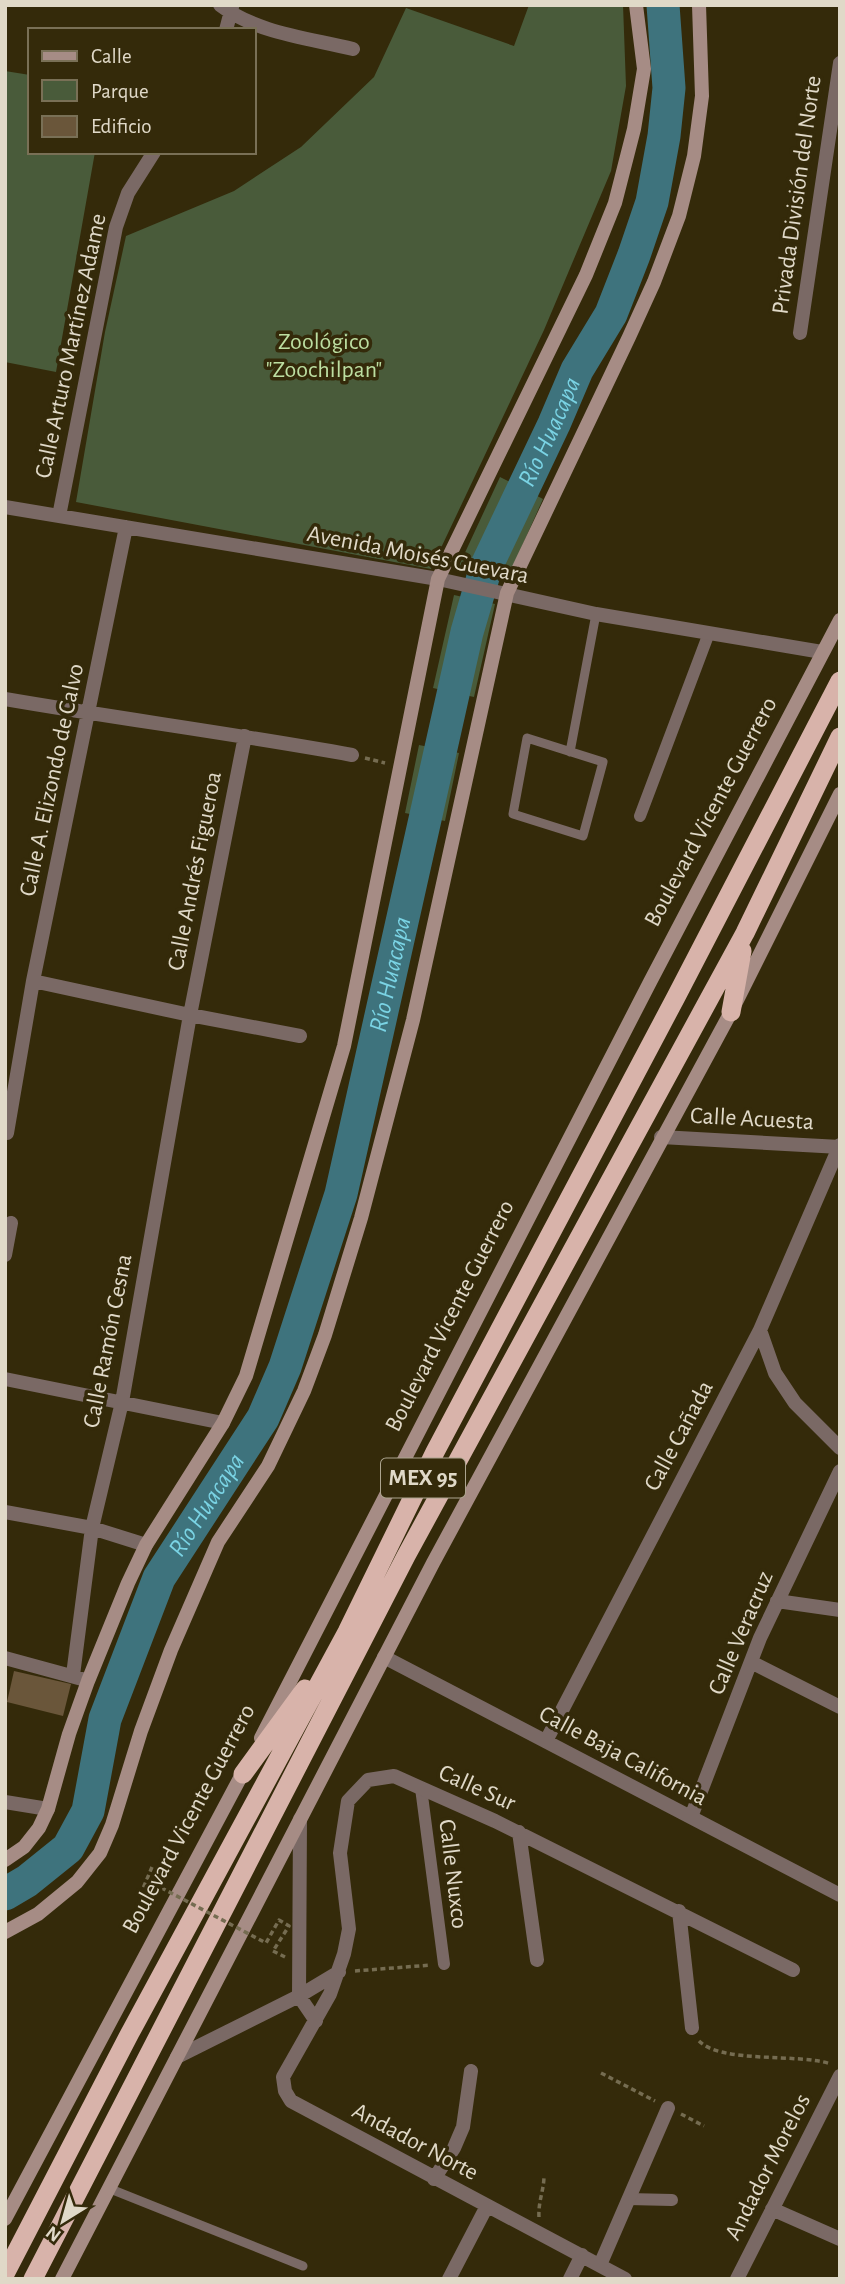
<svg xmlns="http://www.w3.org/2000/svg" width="845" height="2284" font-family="'Alegreya Sans',sans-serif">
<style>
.green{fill:#495b3a}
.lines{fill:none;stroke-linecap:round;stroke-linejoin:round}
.river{stroke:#3e737d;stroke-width:33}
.building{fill:#6a563a}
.path{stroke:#756c51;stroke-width:3.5;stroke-dasharray:5 3.5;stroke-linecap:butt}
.service{stroke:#7a6965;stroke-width:9}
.pedestrian{stroke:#7a6965;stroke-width:12}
.minor{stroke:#7a6965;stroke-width:14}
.secondary{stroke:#a68c85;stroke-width:14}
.trunk{stroke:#d8b3aa;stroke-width:19}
.path-bridge{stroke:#756c51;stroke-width:3.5;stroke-dasharray:5 3.5;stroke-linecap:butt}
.labels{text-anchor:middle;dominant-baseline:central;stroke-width:7;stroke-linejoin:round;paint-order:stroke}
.shield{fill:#342a0a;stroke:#aca48f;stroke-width:2}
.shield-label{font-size:23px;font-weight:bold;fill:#e0d9c8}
.street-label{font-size:24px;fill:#e0d9c8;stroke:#342a0a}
.park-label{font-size:24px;fill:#bcdea1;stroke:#342a0a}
.water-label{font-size:26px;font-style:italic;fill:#7ad3e4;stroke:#342a0a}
</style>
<rect width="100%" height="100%" fill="#342a0a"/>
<path class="green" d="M529,5H623L626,86L611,171L544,330L431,569L76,502L105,332L126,236L234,191L301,147L374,77L406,8L514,46Z
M5,71L30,75V152H95L56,372L5,362Z
M500,477L543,499L506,582L456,572Z
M454,595L495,604L474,697L433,688Z
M419,745L459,753L445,821L405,813Z"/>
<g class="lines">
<path class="river" id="s1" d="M5,1894L27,1881L68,1848L88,1811L105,1719L159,1578L263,1418L285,1367L341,1194L467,632L486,567L554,424L577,370L611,314L634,255L652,202L664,136L669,88L663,5"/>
</g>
<path class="building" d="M14,1671L71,1684L63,1716L7,1702Z"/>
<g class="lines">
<path class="path" d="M365,758L385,763
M273,1951L285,1957
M355,1971L431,1965
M699,2041C722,2064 799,2053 831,2064
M601,2073L655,2101
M681,2114L704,2126
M539,2217C538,2202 544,2190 544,2176"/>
<path class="service" d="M527,738L603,762L583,836L513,814Z
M570,752L596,614
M108,2188L303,2266"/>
<path class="pedestrian" d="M640,816L709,633
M421,1788L444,1964
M628,2199L672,2200"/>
<path class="minor" d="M220,5C256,33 309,38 353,49
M226,30L232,7
M800,333L840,63
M5,507L438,579L596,614L822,652
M59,516L116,227L128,193L154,152
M5,699C121,719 237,734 352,755
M33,981L190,1015L300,1036
M7,1133L33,981L126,527
M661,1137L840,1147
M5,1255L11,1223
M760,1330L775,1373L795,1403L840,1448
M5,1379L223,1423
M5,1512L92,1528L146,1545
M777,1601L840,1610
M384,1657L840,1895
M5,1658L82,1679
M751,1662L840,1707
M73,1675L92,1528L122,1402L190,1015L245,736
M546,1741L760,1330L840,1145
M5,1802L48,1809
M691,1817L760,1638L840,1471
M300,1819L299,1996L316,2021
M519,1832L537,1960
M679,1911L692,2028
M177,2057L299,1996L339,1972
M434,2179L454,2148L463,2127L471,2071
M772,2209L840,2239
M600,2265L668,2108
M449,2279L487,2206
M570,2279L582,2255
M625,2279L291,2101L285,2091L283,2077L330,1994L344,1954L349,1929L340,1853L348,1801L368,1780L394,1776L495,1821L793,1970
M737,2279L840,2076"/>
<path class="secondary" d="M261,1738L650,982L840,620
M5,1860L24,1847L39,1828L48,1809L69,1734L88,1681L128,1583L146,1545L223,1423L246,1376L344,1046L438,579L586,275L615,203L634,129L644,69L636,5
M5,1932L38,1914L77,1882L100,1853L112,1825L141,1731L171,1650L218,1542L268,1466L304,1391L325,1335L361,1218L413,1020L507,593L629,337L654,282L679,216L694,156L702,96L699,5
M5,2219L247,1765
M62,2279L433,1563L731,1012L840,794"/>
<path class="trunk" d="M731,1012L742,951
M243,1774L305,1689
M5,2274L130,2033L347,1632L435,1452L676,997L840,681
M33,2279L406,1556L745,933L840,737"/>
<path class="path-bridge" d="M152,1867L139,1898L148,1902L156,1885L266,1943L279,1920L289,1926L273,1951"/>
</g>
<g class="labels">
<rect class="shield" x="381" y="1458.5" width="84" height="39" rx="5"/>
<g class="shield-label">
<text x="423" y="1478">MEX 95</text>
</g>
<g class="street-label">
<text transform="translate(797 195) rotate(-82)">Privada División del Norte</text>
<text transform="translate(71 346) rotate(-78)">Calle Arturo Martínez Adame</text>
<text transform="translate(418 555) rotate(11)">Avenida Moisés Guevara</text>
<text transform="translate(52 780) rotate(-78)">Calle A. Elizondo de Calvo</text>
<text transform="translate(711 812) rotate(-62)">Boulevard Vicente Guerrero</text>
<text transform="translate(195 871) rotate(-79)">Calle Andrés Figueroa</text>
<text transform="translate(752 1119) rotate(3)">Calle Acuesta</text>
<text transform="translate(450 1316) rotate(-63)">Boulevard Vicente Guerrero</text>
<text transform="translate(108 1341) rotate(-79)">Calle Ramón Cesna</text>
<text transform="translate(679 1436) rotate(-62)">Calle Cañada</text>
<text transform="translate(741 1633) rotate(-67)">Calle Veracruz</text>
<text transform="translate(623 1756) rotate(28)">Calle Baja California</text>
<text transform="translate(477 1788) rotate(24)">Calle Sur</text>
<text transform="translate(189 1819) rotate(-62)">Boulevard Vicente Guerrero</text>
<text transform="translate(453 1874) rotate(83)">Calle Nuxco</text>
<text transform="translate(415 2142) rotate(28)">Andador Norte</text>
<text transform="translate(768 2167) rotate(-63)">Andador Morelos</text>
</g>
<g class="park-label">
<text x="324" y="342">Zoológico<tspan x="324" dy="28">"Zoochilpan"</tspan></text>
</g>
<g class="water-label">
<text stroke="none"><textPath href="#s1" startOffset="1586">Río Huacapa</textPath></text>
<text stroke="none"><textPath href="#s1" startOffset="1018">Río Huacapa</textPath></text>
<text stroke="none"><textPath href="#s1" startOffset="452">Río Huacapa</textPath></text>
</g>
</g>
<rect width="845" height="2284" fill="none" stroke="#e0d9c8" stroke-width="14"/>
<rect x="28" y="28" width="228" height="126" fill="#342a0a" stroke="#797056" stroke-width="2"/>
<rect x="42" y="51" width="35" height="10" fill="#a68c85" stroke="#797056" stroke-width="2"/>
<text x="91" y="63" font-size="21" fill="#e0d9c8">Calle</text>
<rect x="42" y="80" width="35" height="21" fill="#495b3a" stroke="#797056" stroke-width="2"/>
<text x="91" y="98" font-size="21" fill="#e0d9c8">Parque</text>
<rect x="42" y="116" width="35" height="21" fill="#6a563a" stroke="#797056" stroke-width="2"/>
<text x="91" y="133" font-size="21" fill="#e0d9c8">Edificio</text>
<g transform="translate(63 2221) rotate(217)" stroke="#342a0a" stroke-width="5" paint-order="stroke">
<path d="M0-5L12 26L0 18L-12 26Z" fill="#e0d9c8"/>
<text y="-10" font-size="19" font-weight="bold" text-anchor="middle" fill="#e0d9c8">N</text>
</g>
</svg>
